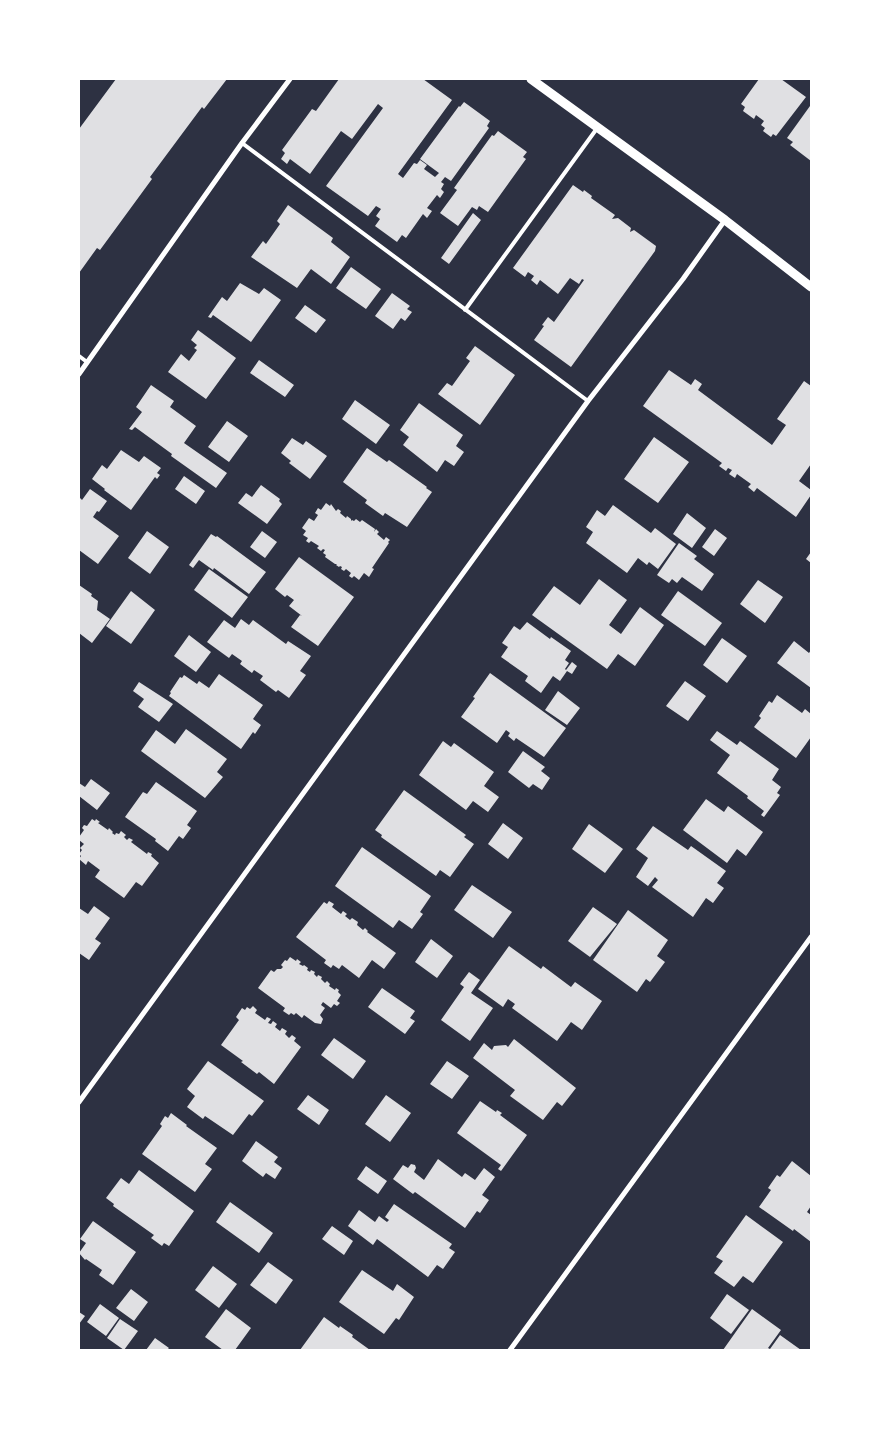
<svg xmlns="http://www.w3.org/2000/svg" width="890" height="1429" font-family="'Archivo Narrow',sans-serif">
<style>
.building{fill:#e0e0e3}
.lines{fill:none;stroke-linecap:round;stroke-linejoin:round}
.service{stroke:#fff;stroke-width:4}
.minor{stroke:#fff;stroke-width:5}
.tertiary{stroke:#fff;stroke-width:9}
</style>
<rect width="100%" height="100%" fill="#2d3142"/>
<path class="building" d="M116,79H227L204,109L202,107L150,177L152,179L100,250L97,248L79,273V129Z
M339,79H423L452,100L398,174L403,178L414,163L417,164L420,160L427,165L424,169L435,177L439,173L420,159L459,106L460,107L464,102L490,121L487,126L489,128L451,181L445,177L441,182L444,184L441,189L444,192L440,198L437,195L427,208L432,211L427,218L423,214L406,238L402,235L397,242L375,226L380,219L376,216L381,209L376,206L368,216L326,186L383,108L378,104L352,139L341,131L310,174L290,159L287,164L281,159L285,153L282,150L312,109L316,111Z
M759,79H781L806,97L776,136L773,134L771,137L763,131L765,128L761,125L764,121L756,115L754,119L743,111L745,107L741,104Z
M810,106L811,107V161L790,145L793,142L787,138Z
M498,131L527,152L523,157L526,159L488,212L479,206L477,210L472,207L458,226L440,213L457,190L454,188L492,135L494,136Z
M573,185L583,192L584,190L592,196L591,198L615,215L612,219L618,218L631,228L630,232L634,230L656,246L655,251L571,367L534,340L544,326L542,325L548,317L554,322L584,280L582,279L579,284L570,278L558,294L540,280L537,285L531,280L534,276L528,272L525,277L513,268Z
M288,205L333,238L331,242L350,257L331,284L311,269L297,288L251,257L263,241L266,244L280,224L277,221Z
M473,213L481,220L449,264L441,258Z
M351,267L381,289L366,309L336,288Z
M240,283L259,294L264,288L281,300L251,342L213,315L211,318L208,317L222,297L227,301Z
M392,293L410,306L407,309L412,312L405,321L401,318L393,329L375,316Z
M305,305L326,320L316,333L295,318Z
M198,330L236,358L206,399L168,372L181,354L189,361L197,350L194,348L197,345L191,340Z
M475,346L515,375L480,425L438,394L447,383L452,386L470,361L466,358Z
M259,360L294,385L285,397L250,373Z
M669,370L691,385L695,379L702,384L698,390L772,445L786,425L777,419L804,381L811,386V464L799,481L811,490V495L796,517L757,488L754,492L748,487L751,484L737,474L735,478L729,474L732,470L728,468L726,471L719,466L722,463L643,406Z
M151,385L174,401L170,407L196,426L184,443L227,473L216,488L171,456L172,454L135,427L132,430L129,429L142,412L136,407Z
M355,400L390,425L376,444L342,419Z
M419,403L463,435L456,446L464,452L454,466L445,460L437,472L403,445L409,437L400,430Z
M227,421L248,436L229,462L208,447Z
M654,437L689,462L658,503L624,479Z
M292,438L303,445L306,441L327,456L310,479L289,463L291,461L281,453Z
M367,448L387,462L389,460L427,487L426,488L432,492L407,527L385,513L383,516L365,503L367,500L343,482Z
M121,450L139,462L144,456L161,468L157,473L160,475L157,479L155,477L131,510L104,490L105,489L92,479L102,465L107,469Z
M184,476L205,491L196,504L175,489Z
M261,485L280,499L279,501L282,504L267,524L238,503L246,493L252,497Z
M90,489L107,501L99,512L97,511L93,517L119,536L98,564L79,550V501L80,498L82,500Z
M326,503L330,506L331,504L336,511L338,509L341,511L340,513L346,518L347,516L351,519V521L352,520L354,521L356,519L360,522L362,520L375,529L374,532L376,529L379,532L377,534L384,540L386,537L390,540L388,542L389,543L372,568L374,569L369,577L364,573L359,580L354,576L352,578L349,576L351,573L346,569L344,571L341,569L342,567L340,566L339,567L336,565L337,564H335L325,557L326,555L323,553L325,550L323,549L321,551L317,548L319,546L311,541L309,543L306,541L308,538L303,535L306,531L302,528L309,518L314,521L318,515L315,513L318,508L321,510Z
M613,505L651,533L655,528L676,544L658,569L649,562L647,565L638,558L627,573L586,543L593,532L586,527L597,510L605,516Z
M687,513L706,528L692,548L673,534Z
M715,529L727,538L714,556L702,547Z
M147,531L169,547L150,574L128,558Z
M262,531L277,542L265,558L250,547Z
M211,534L216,537L217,536L266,572L249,594L214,568L213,570L199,560L193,568L189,565Z
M679,543L697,556L694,559L714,574L702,591L682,577L677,583L672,579L669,583L657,575Z
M811,552V563L806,559Z
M299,557L354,597L318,646L291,627L300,615L302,616L289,606L294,600L287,595L285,597L275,589Z
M209,569L248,597L232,618L194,590Z
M599,579L627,600L609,625L621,634L640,607L664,625L635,666L618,654L607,669L532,615L554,586L580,605Z
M758,580L783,597L765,623L740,604Z
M79,585L92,594L91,596L98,601L97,610L110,619L92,643L79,633Z
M131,591L155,610L131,644L106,626Z
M678,591L722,623L705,646L661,615Z
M241,619L249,625L253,620L286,644L288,641L311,656L300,671L306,675L289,698L278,690L276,692L260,680L263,676L254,670L252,673L240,664L242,661L232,654L229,658L207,642L224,620L235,628Z
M527,622L550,639L551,637L571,651L565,660L569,663L565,669L566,670L572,662L577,666L572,674L567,671L560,681L553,676L541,693L525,681L528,676L501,657L508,647L502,643L514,626L520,630Z
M189,635L211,652L196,672L174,656Z
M722,638L747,656L727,683L703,665Z
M794,641L809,653L811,650V688L777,663Z
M490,673L566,728L544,757L516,738L514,741L508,736L510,733L506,730L497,743L461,717L475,698L473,697Z
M219,674L263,705L253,719L261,725L255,734L253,732L241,749L169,696L171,693L170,692L180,677L182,678L184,675L197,684L199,681L209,688Z
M685,681L706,696L688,721L666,706Z
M139,682L173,704L159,722L138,707L144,699L133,691Z
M558,691L580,708L567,725L545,710Z
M777,695L802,713L805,709L811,714V737L796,758L754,727L761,718L759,716L769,701L772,703Z
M186,729L227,759L217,772L223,777L205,798L141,751L156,730L175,744Z
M717,731L737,745L740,741L779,769L772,780L781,787L777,793L780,795L764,817L761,815L764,811L747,798L748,796L717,773L730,755L710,740Z
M443,741L451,747L454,743L494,772L484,786L499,797L488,812L473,801L466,810L419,775Z
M523,751L545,767L541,771L550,778L542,790L533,784L529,788L508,772Z
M91,779L110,793L97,810L79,796V783L85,787Z
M156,782L197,811L187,825L191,828L183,839L179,836L168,851L155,841L156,839L125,817L143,792L147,794Z
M404,790L466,835L464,837L474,844L450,877L440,870L436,876L381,837L382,835L375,830Z
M706,799L724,812L728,806L763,832L746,856L737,849L727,863L683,830Z
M92,819L95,821L96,819L100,822L98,823L108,830L109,828L113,832L112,833L115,835L116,833L119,834L121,831L126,835L124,837L127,840L129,838L133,840L131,842L147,854L148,852L152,854L151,856L159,863L142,886L136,882L124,898L95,877L100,870L88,861L86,865L79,859L81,856L79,854L82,850L80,848L84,844L79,840V837L84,830L82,828L84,825L87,826Z
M503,823L523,838L508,859L488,844Z
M589,824L623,849L605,873L572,849Z
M653,826L688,850L691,846L726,871L717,883L724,888L713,903L706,898L693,917L652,887L658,880L655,877L648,886L636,877L648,858L636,849Z
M362,847L431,896L420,912L423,914L412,929L399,920L393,928L335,886Z
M472,885L512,912L493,938L454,910Z
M329,901L334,904L332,907L341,914L343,911L347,914L345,916L350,920L352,918L358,922L357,925L363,930L365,928L368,931L367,932L396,953L384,969L372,960L359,978L342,965L339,969L333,965L331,968L324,963L326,960L296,937L324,902L327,904Z
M94,906L110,918L95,939L101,943L89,960L79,953V908L88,914Z
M593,907L617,924L590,957L568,941Z
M628,910L668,940L657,956L665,962L650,982L646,979L637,992L593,960Z
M431,939L453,956L437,978L415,962Z
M509,946L541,969L543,966L571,987L575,982L602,1001L582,1030L571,1022L557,1041L512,1008L515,1004L508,999L503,1007L478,989Z
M290,957L296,961L297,959L301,962L299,964L303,966L304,965L308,968L307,970L310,972L311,970L315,972L314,974L317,977L318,975L322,977L321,979L325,983L327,981L330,984L329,986L335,990L336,988L339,990L338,992L341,995L337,1001L340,1003L337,1006L334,1004L331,1008L323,1002L321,1005L325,1008L320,1015L323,1019L321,1024L315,1023L304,1015L302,1018L296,1013L294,1015L291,1013L289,1015L283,1011L285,1008L258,988L271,970L274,972L277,969H281L283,967L281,965L285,960L287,961Z
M469,972L480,980L471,993L493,1008L470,1041L441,1020L464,987L460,984Z
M382,988L415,1011L410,1018L415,1021L405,1034L368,1007Z
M253,1006L257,1010L255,1013L265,1020L267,1017L271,1019L268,1023L271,1024L273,1021L277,1024L275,1027L280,1031L282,1028L287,1031L285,1034L289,1038L292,1035L296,1038L294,1041L301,1047L274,1084L259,1072L257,1074L241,1062L243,1061L221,1045L239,1020L236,1017L242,1008L245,1010L247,1007L250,1009Z
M334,1038L366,1061L353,1079L321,1055Z
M514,1039L576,1088L562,1106L557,1102L543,1120L510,1096L515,1090L473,1058L484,1043L492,1050L494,1046L506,1045L508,1047Z
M208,1061L264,1101L252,1116L249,1114L233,1135L205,1116L203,1119L187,1107L195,1096L187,1089Z
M447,1061L469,1076L452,1099L430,1084Z
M308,1095L329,1110L319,1125L297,1109Z
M386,1095L411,1113L390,1142L365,1124Z
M480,1101L496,1112L497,1110L502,1113L500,1115L527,1135L501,1171L498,1169L501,1165L457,1133Z
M171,1113L187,1125L186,1126L217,1148L205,1164L212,1169L195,1192L142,1154L162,1126L160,1124L165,1116L168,1118Z
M256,1141L278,1157L274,1162L282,1168L275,1179L266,1173L263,1177L242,1161Z
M438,1159L462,1177L465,1173L475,1180L484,1168L495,1177L482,1195L489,1200L480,1213L477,1211L465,1228L415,1192L413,1194L393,1179L403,1165L408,1168L411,1164L415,1165L416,1168L414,1172L424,1180Z
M792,1161L811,1176V1206L807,1212L811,1215V1242L794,1229L793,1231L759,1207L771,1190L768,1188L777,1175L780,1177Z
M366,1166L387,1181L378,1194L357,1179Z
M139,1170L194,1211L169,1246L164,1243L162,1246L151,1238L154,1235L113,1206L114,1204L106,1198L121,1178L129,1184Z
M230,1202L273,1233L259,1253L216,1222Z
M394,1204L452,1244L449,1248L455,1252L443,1269L437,1265L428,1277L377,1239L373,1245L348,1226L359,1210L375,1222L379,1216L387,1222L389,1220L385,1217Z
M746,1215L783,1242L753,1283L743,1276L734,1287L714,1273L723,1261L716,1257Z
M93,1221L136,1252L113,1285L99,1275L102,1270L86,1259L85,1260L79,1253L86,1243L80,1239Z
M332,1226L353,1241L344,1255L322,1239Z
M268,1262L293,1280L276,1304L250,1285Z
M213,1266L237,1284L219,1308L195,1290Z
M362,1270L393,1291L397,1284L414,1297L399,1320L396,1318L384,1334L339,1302Z
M131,1289L148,1302L134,1321L116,1308Z
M727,1294L749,1310L731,1334L710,1318Z
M100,1304L119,1318L106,1336L87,1322Z
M226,1309L251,1328L235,1350H223L205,1337Z
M752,1309L781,1330L768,1348L770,1349L780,1335L801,1350H723Z
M79,1312L85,1316L79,1324Z
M324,1317L339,1328L340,1326L353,1335L352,1337L370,1350H300Z
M120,1319L138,1331L124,1350L107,1338Z
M155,1338L169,1348L167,1350H146Z"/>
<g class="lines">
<path class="service" d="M242,143L588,401
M465,310L598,127
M79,356L87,362"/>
<path class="minor" d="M79,374L242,143L290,79
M79,1102L588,401L683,279L725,220
M510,1350L811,937"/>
<path class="tertiary" d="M531,79L725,220L811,287"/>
</g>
<rect width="890" height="1429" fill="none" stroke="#ffffff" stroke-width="160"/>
</svg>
